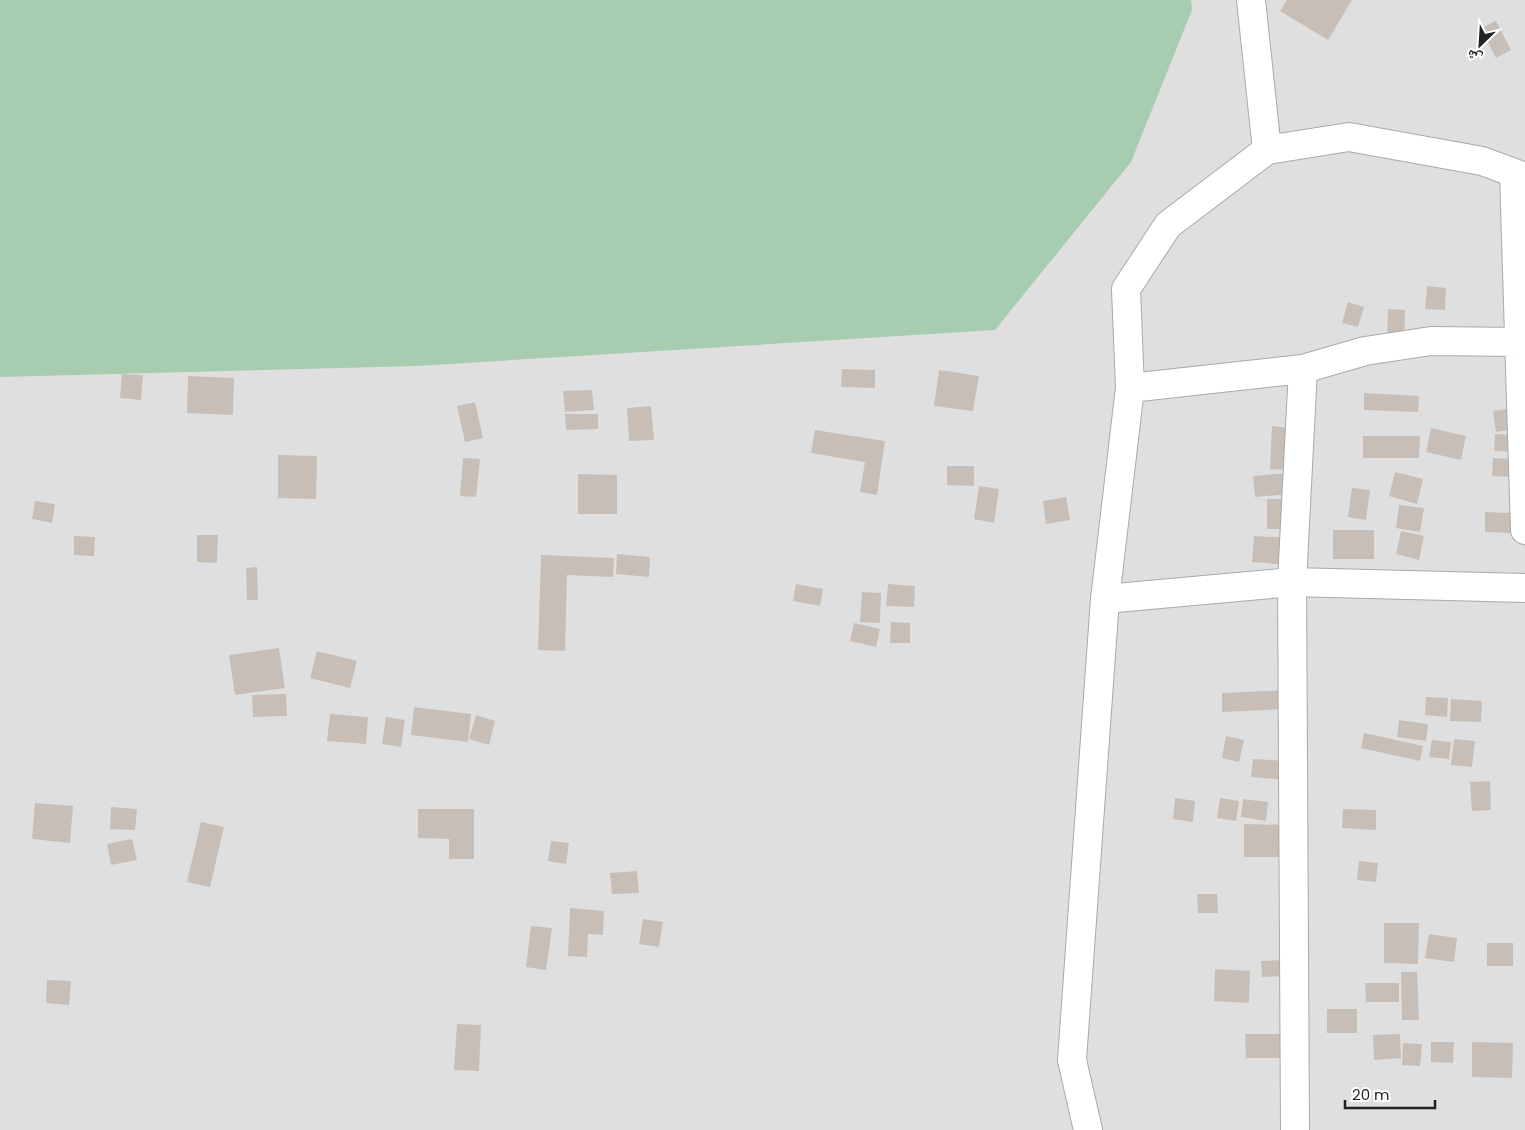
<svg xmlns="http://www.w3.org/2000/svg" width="1525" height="1130" font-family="Poppins,'Noto Naskh Arabic',sans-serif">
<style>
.residential{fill:#e0dfdf}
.cemetery{fill:#a8ccaf}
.building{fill:#c7bfb7}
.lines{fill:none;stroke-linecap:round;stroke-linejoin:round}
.minor-casing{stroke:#a9a9a9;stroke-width:30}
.minor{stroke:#fff;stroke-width:28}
</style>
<rect width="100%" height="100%" fill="#f2efe8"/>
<path class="residential" d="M0,0H1525V1130H0Z"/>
<path class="cemetery" d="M0,0H1191L1192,10L1131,162L995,330L417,366L0,377Z"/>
<path class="building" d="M1287,0H1352L1328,40L1280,11Z
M1496,21L1511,50L1496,58L1481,28Z
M1427,286L1446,288L1445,310L1425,309Z
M1348,302L1364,307L1358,327L1342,323Z
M1388,309L1405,310L1404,342L1387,341Z
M842,369L875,370V388L841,387Z
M939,370L979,376L973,411L934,406Z
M122,374L143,375L141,400L120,398Z
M188,376L234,378L233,415L187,413Z
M592,390L594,410L565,412L563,391Z
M1364,393L1419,396L1418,412L1364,410Z
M475,402L483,438L465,442L457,406Z
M651,406L654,440L629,441L627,408Z
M1513,408L1515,429L1496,432L1493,411Z
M565,414H598V429L566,430Z
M1272,426L1291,428L1290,470L1270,469Z
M1431,428L1466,436L1461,460L1426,452Z
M815,430L885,441L877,495L860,492L865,462L811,453Z
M1495,434L1514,435V452L1494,451Z
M1363,436H1420L1419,458H1363Z
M278,455L317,456L316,499L278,498Z
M463,458L480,459L476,497L460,496Z
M1493,458L1514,459V477L1492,476Z
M947,466H974V486L947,485Z
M1395,472L1423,479L1417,504L1389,496Z
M1289,473L1291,494L1255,497L1253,476Z
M578,474L617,475V514H578Z
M979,486L999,489L994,523L974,519Z
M1352,488L1370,490L1366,520L1348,517Z
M1066,497L1070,520L1046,524L1043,501Z
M1267,499H1292V529H1267Z
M35,501L55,504L52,523L32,519Z
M1399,505L1424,508L1420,532L1396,528Z
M1485,512L1511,513V533L1485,532Z
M1333,530H1374V559H1333Z
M1401,531L1424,536L1419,560L1396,554Z
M197,535H218L217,563L197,562Z
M74,536L95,537L94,556L74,555Z
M1254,536L1291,538L1290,565L1252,562Z
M617,554L650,557L649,577L616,574Z
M541,555L614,558L613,577L567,575L565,651L538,650Z
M257,567L258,600H247L246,568Z
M796,584L823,589L820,606L793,601Z
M888,584L915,586L914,607L886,606Z
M862,592L881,593L880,623L860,622Z
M891,622L910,623V643H890Z
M854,623L880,629L876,647L850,641Z
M279,648L285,688L235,695L229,655Z
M317,651L357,661L350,688L310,678Z
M1288,690V709L1222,712V693Z
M286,694L287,716L253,717L252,695Z
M1426,697L1448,698L1447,717L1425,715Z
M1451,699L1482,701L1481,722L1450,721Z
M414,707L471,714L468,742L411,735Z
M330,714L368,717L366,744L327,741Z
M476,715L495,721L489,745L469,739Z
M386,717L405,720L401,747L382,744Z
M1399,720L1428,724L1426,741L1397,737Z
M1364,733L1423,746L1420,761L1361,748Z
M1226,736L1244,740L1239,762L1222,758Z
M1454,739L1475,741L1472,767L1451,765Z
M1432,740L1451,742L1449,759L1429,757Z
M1253,759L1289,761L1288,780L1251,777Z
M1490,781L1491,810L1472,811L1470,782Z
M1175,798L1195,801L1193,822L1173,819Z
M1220,798L1239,801L1236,821L1217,818Z
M1243,799L1268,802L1266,821L1241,817Z
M35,803L73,806L70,843L32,839Z
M111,807L137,809L135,830L110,829Z
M418,809H474V859H449V839L418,838Z
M1343,809L1376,810V830L1342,828Z
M201,822L224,827L210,887L187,882Z
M1244,824L1286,825V857H1244Z
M132,839L137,860L111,865L107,844Z
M551,841L569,843L566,864L548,861Z
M1359,861L1378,863L1376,882L1357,880Z
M637,871L639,893L612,894L610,873Z
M1197,894H1217L1218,913H1198Z
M570,908L604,911L603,935L588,934L587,957L568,956Z
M643,919L663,922L659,947L639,944Z
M1384,923H1419L1418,964L1384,963Z
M531,926L552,928L546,970L526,967Z
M1429,934L1457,938L1454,962L1425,958Z
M1487,943H1513V966H1487Z
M1284,960L1286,976L1262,977L1261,961Z
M1215,969L1250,971L1249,1003L1214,1001Z
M1401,972H1417L1419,1020H1402Z
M47,980L71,981L69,1005L46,1003Z
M1365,983H1399V1002H1366Z
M1327,1009H1357V1033H1327Z
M457,1024L481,1025L479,1071L454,1070Z
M1245,1034H1285V1058H1246Z
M1400,1034L1401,1058L1374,1060L1373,1035Z
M1431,1042H1454L1453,1063L1431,1062Z
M1472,1042L1513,1043L1512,1078L1472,1077Z
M1403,1043L1422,1044L1420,1066L1402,1065Z"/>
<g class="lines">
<g class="minor-casing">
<path id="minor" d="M1251,0L1267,150
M1514,173L1525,530
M1130,388L1303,369L1365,351L1431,341L1519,342
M1105,599L1292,582L1525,588
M1088,1130L1072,1060L1105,599L1130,388L1126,289L1168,225L1267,150L1349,137L1482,161L1525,177
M1295,1130L1292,582L1303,369"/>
</g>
<use href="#minor" class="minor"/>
</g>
<g transform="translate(1480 45) rotate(205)" stroke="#ffffff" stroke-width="4" paint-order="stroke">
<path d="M0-4L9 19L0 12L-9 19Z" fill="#222222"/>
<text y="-8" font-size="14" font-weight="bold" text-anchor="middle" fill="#222222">ش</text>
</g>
<path d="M1345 1100v8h90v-8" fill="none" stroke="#222222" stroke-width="2.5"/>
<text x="1352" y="1100" font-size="15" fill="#222222" stroke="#ffffff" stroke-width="4" paint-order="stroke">20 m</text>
</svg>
